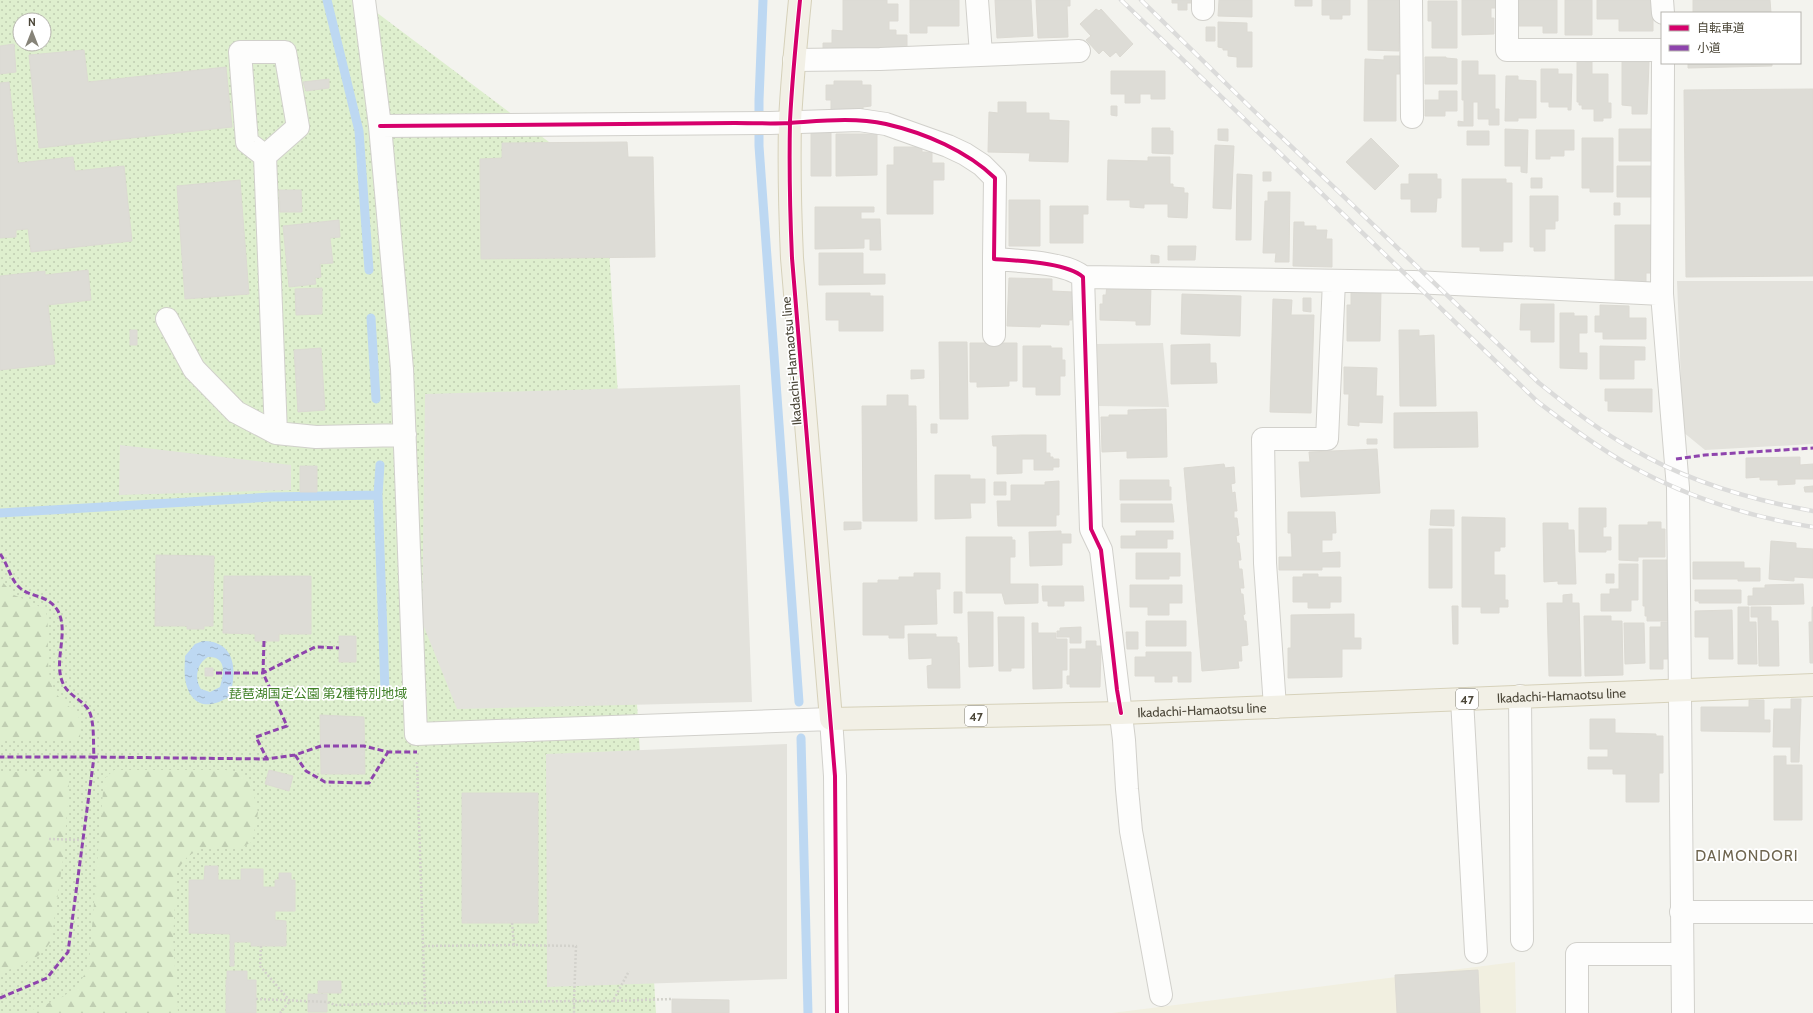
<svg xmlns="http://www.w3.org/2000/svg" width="1813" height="1013" font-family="Cabin,'Noto Sans JP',sans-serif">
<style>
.education{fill:#f1efe0}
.grass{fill:url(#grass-dots);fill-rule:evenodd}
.forest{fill:url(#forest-firs)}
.parking{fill:#e3e2dc}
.water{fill:url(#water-ripples);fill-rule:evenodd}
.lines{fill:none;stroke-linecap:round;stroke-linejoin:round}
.stream{stroke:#bdd8f2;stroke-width:9}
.building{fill:#dddcd6;stroke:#dcdad3}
.minor-casing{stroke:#d1d0cb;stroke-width:24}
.major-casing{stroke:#d6d1ba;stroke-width:24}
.path{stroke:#d3d2cc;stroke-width:2.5;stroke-dasharray:2 2;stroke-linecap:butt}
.minor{stroke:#fdfdfc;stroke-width:22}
.major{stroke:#f2f0e6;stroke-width:22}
.rail-casing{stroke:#dbdbda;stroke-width:4.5}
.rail{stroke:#fff;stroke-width:3;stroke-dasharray:9;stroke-linecap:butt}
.quiet{stroke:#8e44ad;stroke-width:3;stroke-dasharray:6 3;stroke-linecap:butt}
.cycleway-casing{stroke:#fff;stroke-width:6}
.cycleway{stroke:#d6006c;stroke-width:4}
.labels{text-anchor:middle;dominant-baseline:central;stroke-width:3.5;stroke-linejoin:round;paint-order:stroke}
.shield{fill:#fff;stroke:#817e74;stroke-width:1}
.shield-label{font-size:12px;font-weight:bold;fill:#4b4638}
.street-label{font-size:13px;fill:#4b4638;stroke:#fff}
.park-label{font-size:13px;fill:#408127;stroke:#fff}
.quarter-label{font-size:15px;letter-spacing:1px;fill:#6e654f;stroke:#fff}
</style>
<defs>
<pattern id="grass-dots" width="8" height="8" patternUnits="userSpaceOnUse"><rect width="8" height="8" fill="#deefce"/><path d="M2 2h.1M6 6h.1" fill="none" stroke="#c0ceb2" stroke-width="1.8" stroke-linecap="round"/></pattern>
<pattern id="forest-firs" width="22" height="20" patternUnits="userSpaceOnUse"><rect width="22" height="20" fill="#deefce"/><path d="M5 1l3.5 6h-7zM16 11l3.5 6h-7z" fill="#c0ceb2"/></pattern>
<pattern id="water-ripples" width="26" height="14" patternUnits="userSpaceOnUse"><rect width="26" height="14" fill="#bdd8f2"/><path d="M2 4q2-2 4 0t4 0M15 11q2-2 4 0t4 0" fill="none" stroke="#9cb1c5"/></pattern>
</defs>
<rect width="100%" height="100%" fill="#f3f3ee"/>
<path class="education" d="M1515,962L1516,1013H1112Z"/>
<path class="grass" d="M0,0H360L605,184L656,1013H0ZM20,20H44V44H20Z"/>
<path class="forest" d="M0,579L14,595L35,604L46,611C51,635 44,662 52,685C57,701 76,709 79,718C81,725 80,733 80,740L0,741Z
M114,770H226L240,773L251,783L258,813L252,842L242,847H204L188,856L177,870L173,938L178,1013H25C41,1006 64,999 77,986C82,980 86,972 89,964L104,779Z
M0,772H65L69,783L64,853L51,941C40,961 20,965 0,973Z"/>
<path class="parking" d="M1677,281H1813V444L1705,450L1683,432Z
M1163,343L1169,407L1098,406L1097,344Z
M740,385L752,702L457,709L422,622L425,394Z
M120,445L291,465V490L119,495Z
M787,744V979L547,987L546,754Z"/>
<path class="water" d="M203,641C236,641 237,671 230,696C208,711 189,706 185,678C184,671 185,663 185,656L195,644ZM208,657C227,656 224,674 220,687L210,692L201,689C194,678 197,663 208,657Z"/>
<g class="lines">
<path class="stream" d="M327,0L359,131L369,270
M763,0L759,100V146L799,702
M371,318L376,399
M380,465L378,495L385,690
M0,513L271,497L378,495
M801,738L808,1013"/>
</g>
<path class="building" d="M843,0H887V4H898V21H889V30H896V35H907V49L832,48V51H823V43H832V30L843,31Z
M910,0H959V26H927V33H910Z
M995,0H1031L1033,36L997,38Z
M1036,0H1070V6H1067L1068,37L1038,38Z
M1172,0H1191V3H1187V10H1178V3H1172Z
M1219,0H1252V17L1218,16Z
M1295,0H1312V6H1295Z
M1322,0H1350V15H1342V19H1330V15H1322Z
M1368,0H1400L1399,51L1368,50Z
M1462,0H1496V8H1491V18H1494V34L1462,35Z
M1519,0H1557V33H1543V26H1519Z
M1565,0H1592V35H1565Z
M1597,0H1653V31H1619V19H1597Z
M1693,0H1770L1771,13H1693Z
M1428,1H1457V48H1432V21H1428Z
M1096,9L1099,11L1101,9L1133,44L1120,57L1116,52L1110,57L1103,50L1099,54L1086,40L1091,36L1080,24Z
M1218,22L1247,23V32H1252V67H1237V57L1228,56V50H1223V48L1218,47Z
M1206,27H1215V41H1206Z
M14,44L16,72L0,74V46Z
M84,50L88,82L226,67L232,127L39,148L29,55Z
M1384,56H1401V74H1396V121H1364L1365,59L1384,60Z
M1425,57H1446V58L1457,59V84H1425Z
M1462,61H1478V75H1495V109H1499V125H1489V119H1478V102H1473V126H1458V121L1464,122V100H1462Z
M1577,61L1592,62V74H1608V103H1611V118H1603V121H1594V109H1582V105H1579V102H1577Z
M1622,62H1649L1647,114H1632V106L1622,105Z
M1688,63H1772V66L1688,68Z
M1541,69H1558V74H1572L1571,110H1568V107H1549V102H1541Z
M1111,71H1165V99H1151V94H1140V103H1125V94H1111Z
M1506,76H1518V80L1536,81V118H1518V121H1505Z
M329,79V88L306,91L303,82Z
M834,81H862V85H871V106L863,107V114H831V100H826V85H834Z
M9,82L18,163L73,157L75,171L124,166L132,241L31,252L28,229L16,230V237L0,238V83Z
M1813,89V276L1686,277L1684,90Z
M1439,91H1457V111H1445V116H1425V100H1439Z
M998,102H1026V113H1049V120L1069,121L1068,162L1029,161L1030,153L988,152L989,112L998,113Z
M1111,106H1117V116L1111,115Z
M1152,128H1170V131H1173V154L1152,153Z
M811,129H831V176H811Z
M1218,129H1228V141L1218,140Z
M1505,129L1528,130L1527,173L1521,172V166H1505Z
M1619,129H1654V161H1619Z
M1536,130H1574V150H1564V156H1550V159H1536Z
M1467,131H1489V145H1467Z
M836,134H877V175L836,176Z
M1371,138L1399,166L1375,190L1346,162Z
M1582,138H1613V192H1590V188H1582Z
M627,142L628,157H653L655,257L481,259L480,159L502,158V143Z
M1215,145L1234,146L1231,209L1213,208Z
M894,147H922V152H932V163H944V180H933V214H887V165H894Z
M1148,157H1170V184H1173V187L1184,188V193H1188L1187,218L1168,217V204H1144V208L1130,207V200H1107L1108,160L1148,161Z
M1617,166H1653V197H1617Z
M1263,172H1271V181H1263Z
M1237,174L1252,175L1251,240H1236Z
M1409,174H1437V179H1441V198H1437L1436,212H1411V199H1401V184H1409Z
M1531,178H1542V188H1531Z
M1462,179H1506V183H1512V242H1503V251H1480V247H1462Z
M240,180L249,294L185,299L177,186Z
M279,190H301L302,212H280Z
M1268,192H1290L1289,262H1275L1276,253H1263L1265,201H1268Z
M1530,196H1558V221H1555V229H1545V251H1534V247H1530Z
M1009,200H1040V246H1009Z
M1614,203H1620V215H1614Z
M1050,206H1088V214H1083V243H1050Z
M815,207H874V212H861V219H880L881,250H870V239H864V248L815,249Z
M339,220L340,237L330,238L333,263L320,264L321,277L315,278L316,284L289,287L283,226Z
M1294,222H1304V226H1316V230H1327L1326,239H1332V267L1293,266Z
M1615,225H1651V273H1646V282H1615Z
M1168,246H1196L1195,260H1168Z
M819,253H863V274H885V284L819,285Z
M1151,255L1159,256V263H1151Z
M88,270L91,300L48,305L55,364L0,370V276L45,271V275Z
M1009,278L1052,279V291L1073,292L1072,320H1069V325L1041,324L1040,327L1007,326Z
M1107,284L1151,285L1150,325H1136V321L1100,320V304H1103V295H1106Z
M322,288V314L296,315L295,289Z
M1351,289L1381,290L1380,341H1347V305H1351Z
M826,293H870V296H883V331H839V320H826Z
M1182,294L1241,296L1240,336L1181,334Z
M1303,298H1311V312L1303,311Z
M1273,299L1292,300L1291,315H1314L1311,413L1270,412Z
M1521,304H1554V342H1531V330H1520Z
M1600,305L1629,306V318H1646V339H1603V332H1595V316H1600Z
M1560,313H1574V316H1587V333H1579V353H1587V369L1560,368Z
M130,330H137V345H130Z
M1399,330H1419V336L1434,335L1436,406H1400Z
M939,342H967L968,419H940Z
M970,343H1017V381H1009V386L977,387V382H970Z
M1210,344V363H1216L1217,383L1171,384V345Z
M1023,346H1051V348H1062V360H1065V376H1060V395H1036V387H1023Z
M1600,346L1645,347V360H1634V379H1600Z
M321,348L325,410L298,412L294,350Z
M1344,367L1377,368L1376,396H1383L1382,423L1359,422V426L1348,425L1349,394H1344Z
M911,370H924V378L911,379Z
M1605,389H1652V412L1608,411V401H1605Z
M887,395H908V406H916L917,521H863L862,406H887Z
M1166,409L1167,457L1127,458V451L1102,452L1101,417H1109V415H1128V410Z
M1477,412L1478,447L1394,448V413Z
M931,424H937V433H931Z
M1022,435H1046V453H1050V457H1053V459H1059V467H1053V470H1034V459H1022V473L997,474V446H993L992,436Z
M1367,439H1377V444H1367Z
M1377,449L1380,493L1301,497L1299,462H1310L1309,452Z
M1800,457V465L1813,464V479H1795V484L1778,485V480H1760V477L1746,478V458Z
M1224,464L1225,468L1234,467L1235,483L1231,484L1232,493L1235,492L1237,511H1234V518H1237L1239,535L1236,536L1237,543H1239L1241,560H1238L1239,569H1242L1244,588H1240L1241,594H1243L1245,614L1243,615L1244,621H1246L1248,645L1241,646L1242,661H1238L1239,668L1202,671L1184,468Z
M300,466H317V492H300Z
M935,475H970V479H985V503H970L971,518L935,519Z
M1120,480H1169V487H1171V500H1120Z
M1059,481V515H1056V526H998L997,501H1011V485H1045V482Z
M994,482H1006V495H994Z
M1813,486V492H1805L1804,487Z
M1121,504H1172L1174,522H1121Z
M1579,508H1606V527H1603V537H1611V550H1606V552H1579Z
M1431,510H1454V526L1430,525Z
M1288,512H1335L1336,533H1332V540H1322V553L1340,552V567H1322V570H1279V557H1292L1291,533H1288Z
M1462,517L1505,518V547H1500V551H1494V575H1505V600H1508V607H1499V613H1481V607H1462Z
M844,522H861V529L844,530Z
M1648,522H1661V529H1665V557H1638V561L1619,560V525H1648Z
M1543,523H1568V530H1574L1576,584H1558V581L1544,582Z
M1429,529H1452V588H1429Z
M1061,531V534H1071V543H1062V565L1030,566L1029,532Z
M1136,531H1173V539H1167V548H1121V536H1136Z
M966,537H1012V540H1015V557H1010V584H1038V603L1005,604L1002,593H966Z
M1771,541L1796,543V548L1813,549V578L1794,577V581L1769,579Z
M1136,553H1180V576H1169V579H1136Z
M156,555L214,556L213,626H204V629H187V626H155Z
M1643,560H1670V621H1647V616H1645V606H1643Z
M1693,562H1744V568H1760V581H1738V579H1693Z
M1619,564H1638V600H1631V611H1601V594H1610V589H1619Z
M914,573H940V589H936L937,624L904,625V638H889V635H863V583H878V580H899V577H914Z
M1303,574H1318V577H1341V602H1330V608H1308V602H1293V577H1303Z
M1606,574H1614V583H1606Z
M224,576H311V634H279V641H255V634L223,633Z
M1803,584L1804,604L1748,605V596H1753V588H1765V585Z
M1130,585H1182V603H1169V615H1148V607H1130Z
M1042,586H1083L1084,601H1064V606H1048V601H1043Z
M1695,590H1741V603H1699V601H1695Z
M954,592H962V613H954Z
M1572,594V603H1579L1581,676H1549L1547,603H1563V595Z
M1452,606H1458V644H1453Z
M1738,607H1749V622H1756L1757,664H1738Z
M1751,607H1771V621H1778L1779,666H1759L1758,617H1751Z
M1812,607H1813V663H1810L1809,622H1812Z
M1732,610L1733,659H1709V637H1695V611Z
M968,612H993V666L969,667Z
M1354,614V638H1361V649H1342V677L1288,678V648H1291V615Z
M1584,616H1611V621H1622L1623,675L1585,676Z
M998,617H1024V668H1011V671H999Z
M1146,621H1186V646H1146Z
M1661,622H1672V659H1663V669H1650V627H1661Z
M1032,623H1038V633H1056V639H1067V670H1062V688L1033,689Z
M1624,623H1644L1645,663L1625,664Z
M1081,627V643H1070V637H1057V631H1060V628Z
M1126,632H1138V649H1127Z
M908,634H936V637H957V643H959L960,688H928L927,666L932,665V658L909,659Z
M339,636H356V662H339Z
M1086,641H1096V646H1101L1100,687H1070V684H1067V676H1070V649H1086Z
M1146,652H1191V682H1178V676H1172V682H1155V676H1135V657H1146Z
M205,668H213V676H205Z
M1791,699H1801L1799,762H1791V747H1773L1774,709H1791Z
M1749,700H1764V720H1770V732L1701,731V707H1749Z
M320,715L364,717L365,774H321Z
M1590,719H1615V733L1656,734V736H1663V773H1659V802H1626V774H1613V769H1588V757H1608V749H1590Z
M1774,756H1786V765H1802V820H1774Z
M269,770L293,776L289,791L265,784Z
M462,793H538V923H462Z
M205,866H218V880H241V869H263V887H275V880H279V873H291V880H295V911H275V920L286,921V946H251V942H234V966H230V934L189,933V880H204Z
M1478,970L1480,1013H1397L1395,975Z
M227,971H247V980H256V1013H226V980H227Z
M318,981H341V993H318Z
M308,994H327V1012H308Z
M672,999L729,1000V1013H672Z"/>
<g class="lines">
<g class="minor-casing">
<path id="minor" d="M364,0L380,126L402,369L416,734L831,719L835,776L837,1013
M977,0L981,54
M1203,0V9
M1411,0L1412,117
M1507,0V50H1662
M1662,0L1663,13
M794,60L880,59L1079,51
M1663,63L1662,294L1678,488L1683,1013
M380,126L770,123L859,120L886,124L948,146L965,154L982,165L995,178L994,259C1018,261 1066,262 1083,277L1414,282L1662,294
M265,156L298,127L285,52H240L247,142L265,156L276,433
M994,259V335
M1083,277L1091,529L1101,550L1124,740L1127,789L1131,831L1161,995
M167,319L194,369L236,412L276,433L316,437L405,435
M1520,696L1522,940
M1462,699L1476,952
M1275,707L1265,563L1263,439H1327L1334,281
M1681,912H1813
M1577,1013V954H1682"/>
</g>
<g class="major-casing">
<g id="major">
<path id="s1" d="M800,0C796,40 792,81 790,121C789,167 790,213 792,258L831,719L1121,713L1813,685"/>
</g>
</g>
<path class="path" d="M417,762L425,1003L574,1001V1013
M49,839L83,840
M512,923L514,945
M261,946L260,966L290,1001L280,1013
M424,946L514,945L576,946L574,1001H613L629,971
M256,999L327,1002L335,1005L425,1003V1013
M613,1001L672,999"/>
<use href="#minor" class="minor"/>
<use href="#major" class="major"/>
<g class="rail-casing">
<path id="rail" d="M1121,0L1538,402C1567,424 1597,447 1629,465C1685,496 1749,517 1813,527
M1141,0L1250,107L1539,383C1570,408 1601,432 1636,451C1690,482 1752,500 1813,511"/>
</g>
<use href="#rail" class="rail"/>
<path class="quiet" d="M1676,459L1705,455L1813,448
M0,554C8,564 10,579 20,588C31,598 48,594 58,611C69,632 54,659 62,681C67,695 80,698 88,709C95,720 93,745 94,757H0
M264,641L263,673L287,726L256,737L267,759
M216,673H263L315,647L339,648
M295,755L306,771L325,782L369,783L388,752
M0,998L47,978L68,952L94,757L267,759L295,755L321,746H364L388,752H417"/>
<g class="cycleway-casing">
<path id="cycleway" d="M800,0C796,40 792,81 790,121C789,167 790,213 792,258L835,776L837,1013
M380,126C499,125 617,124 735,123C753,123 771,124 789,123C821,121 854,117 886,124C925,133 967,151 995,178L994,259C1018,261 1066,262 1083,277L1091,529L1101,550L1117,690L1121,713"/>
</g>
<use href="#cycleway" class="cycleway"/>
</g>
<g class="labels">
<g class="shield">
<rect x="1456" y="689" width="22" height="20" rx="3"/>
<rect x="965" y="706" width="22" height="20" rx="3"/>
</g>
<g class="shield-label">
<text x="1467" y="699">47</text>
<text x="976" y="716">47</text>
</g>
<g class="street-label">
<text transform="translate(791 361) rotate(-95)">Ikadachi-Hamaotsu line</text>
<text stroke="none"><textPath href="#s1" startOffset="1452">Ikadachi-Hamaotsu line</textPath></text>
<text stroke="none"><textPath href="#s1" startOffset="1092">Ikadachi-Hamaotsu line</textPath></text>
</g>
<g class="park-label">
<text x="318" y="693">琵琶湖国定公園 第2種特別地域</text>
</g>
<g class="quarter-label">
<text x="1747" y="856">DAIMONDORI</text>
</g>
</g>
<rect x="1661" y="12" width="140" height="52" fill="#ffffff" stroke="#b7b5af"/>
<rect x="1669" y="25" width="20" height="6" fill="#d6006c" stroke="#b7b5af"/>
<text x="1697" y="32" font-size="12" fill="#4b4638">自転車道</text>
<rect x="1669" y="45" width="20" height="6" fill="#8e44ad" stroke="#b7b5af"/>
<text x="1697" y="52" font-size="12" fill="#4b4638">小道</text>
<g transform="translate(32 32)"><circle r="19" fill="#ffffff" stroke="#b7b5af"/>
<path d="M0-3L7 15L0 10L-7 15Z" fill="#868378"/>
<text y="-6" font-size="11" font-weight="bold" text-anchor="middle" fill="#4b4638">N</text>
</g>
</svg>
